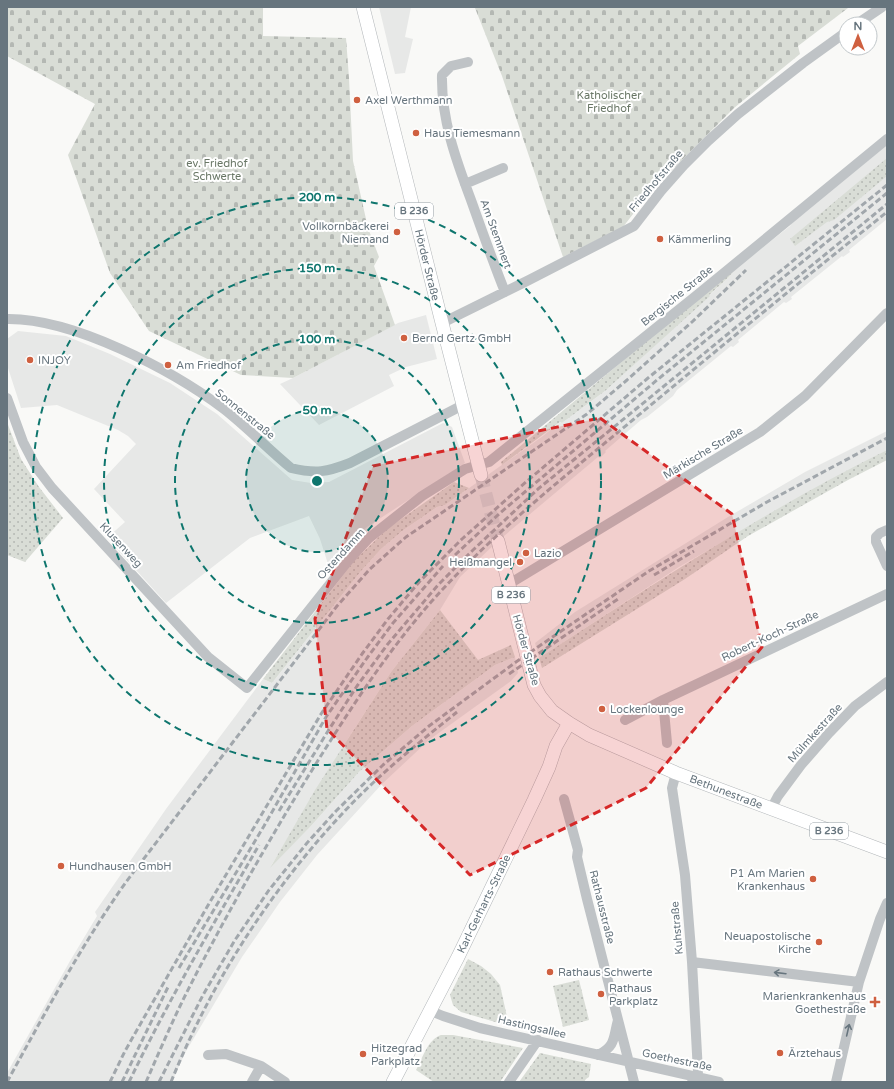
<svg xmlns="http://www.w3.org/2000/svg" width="894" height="1089" font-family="'Varela Round',sans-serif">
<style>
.built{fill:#e7e8e7}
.green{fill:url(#green-dots)}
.cemetery{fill:url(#cemetery-stones)}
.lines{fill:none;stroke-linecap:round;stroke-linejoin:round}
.major-tunnel{stroke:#d4d8d9;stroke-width:13;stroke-dasharray:13 6;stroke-linecap:butt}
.major-casing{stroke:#b3b7ba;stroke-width:14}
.minor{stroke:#bfc3c6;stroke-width:10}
.major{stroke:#fff;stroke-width:13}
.rail{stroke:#a1a7ac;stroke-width:3;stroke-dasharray:6 3;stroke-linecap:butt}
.oneway{stroke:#67757e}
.marked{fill:#d62828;fill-opacity:0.2;stroke:#d62828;stroke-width:3;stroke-dasharray:8 5;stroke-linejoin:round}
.ring{fill:none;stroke:#0f766e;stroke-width:2;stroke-dasharray:7 5}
.poi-dot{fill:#cf6040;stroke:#fff;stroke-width:1.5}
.labels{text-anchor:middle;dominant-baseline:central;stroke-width:4;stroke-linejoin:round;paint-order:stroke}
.shield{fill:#fff;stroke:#959ea5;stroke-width:1}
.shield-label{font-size:10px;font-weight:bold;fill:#67757e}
.park-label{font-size:11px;fill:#697766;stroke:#fff}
.poi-label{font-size:11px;fill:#67757e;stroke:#fff;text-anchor:start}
.street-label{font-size:11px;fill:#67757e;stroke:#fff}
.centre{fill:#0f766e;stroke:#fff;stroke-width:2}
.ring-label{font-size:12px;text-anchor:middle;font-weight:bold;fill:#0f766e;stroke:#fff;stroke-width:4;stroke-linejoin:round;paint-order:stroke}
</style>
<defs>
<pattern id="green-dots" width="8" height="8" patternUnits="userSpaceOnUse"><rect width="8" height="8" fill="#d9ddd6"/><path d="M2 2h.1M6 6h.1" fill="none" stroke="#b4b8b3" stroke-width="1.8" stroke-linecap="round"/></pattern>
<pattern id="cemetery-stones" width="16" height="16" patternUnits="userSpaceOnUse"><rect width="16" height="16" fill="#d9ddd6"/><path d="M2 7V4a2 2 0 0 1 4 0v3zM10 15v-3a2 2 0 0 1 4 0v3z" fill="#b4b8b3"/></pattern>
</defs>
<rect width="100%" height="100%" fill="#f9f9f7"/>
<path class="built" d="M379,7H411L405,37L413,39L405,73L395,74Z
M887,145V219L849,250L850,252L843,257L842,256L791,297L792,299L786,303L784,302L738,340L739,342L733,347L731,346L677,390L673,396L647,417L641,420L605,451L606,452L600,458L598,457L498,541L460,577L440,610L391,672L349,737L271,866L311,826L359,772L412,726L495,665L515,657L518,673L511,681L429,740L382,784L317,855L280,902L242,957L185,1053L172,1082H7V1073L70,961L97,916L95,912L166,809L263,679L272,683L361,571L381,549L402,531L437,507L445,505L543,436L560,422L562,423L605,391L729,277L735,269L790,226L794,220L806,212Z
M426,315L437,359L406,367L389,375L394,386L319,425L280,384L293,378L398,323Z
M18,331L66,336L110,354L170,383L217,414L292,480L311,483L329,482L443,423L452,427L465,463L367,527L328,564L320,539L309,516L250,538L166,603L107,538L125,522L94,489L136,444L128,436L118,430L57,405L21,408L7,365V339Z
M887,431V450L774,512L679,567L539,658L535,643L575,612L728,517L805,472Z"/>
<path class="green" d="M887,158V176L834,220L827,222L795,246L790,239Z
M735,269L729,277L709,295L710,296L605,391L562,423L560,422L502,465L501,462L707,291Z
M7,422L21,459L39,487L63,518L25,562L7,555Z
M887,450V460L848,480L748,536L685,579L542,668L539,658C652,585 766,510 887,450Z
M454,482L469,488L445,505L437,507L402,531L381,549L361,571L272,683L263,679L354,561L387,529Z
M440,610L478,660L511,645L515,657L495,665L412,726L359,772L311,826L270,868L315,790L391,672Z
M468,959L481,966L491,974L500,985L509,1026L461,1012L453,1005L450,995Z
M579,980L589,1020L563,1027L553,986Z
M441,1035H453L523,1048L500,1082H434L416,1070C423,1058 427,1040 441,1035Z
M540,1053L591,1064L589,1077L586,1079L584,1082H519Z"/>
<path class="cemetery" d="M7,7H263V36L346,38L349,78L353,161L368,228L379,257L374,266L395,325L293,378L241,375L149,331L110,273L68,155L95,104L7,56Z
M479,7H848V8L798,46L800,54L734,108L650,192L623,227L563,257L502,76L475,8Z"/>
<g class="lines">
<path class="major-tunnel" d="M481,475L498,541"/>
<g class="major-casing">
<path id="major" d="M363,7L442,323L481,475
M498,541L534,685L540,696L552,711L569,723L589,735L676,773L887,852
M393,1082L458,957L534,800L549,767L556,746L569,723"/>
</g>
<path class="minor" d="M857,24L882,7
M468,62L451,66L442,75C441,119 456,160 471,200C482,231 493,262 505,292
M465,184L503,168
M7,319C73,318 172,370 224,409C247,427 268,449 291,468C316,474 327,472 350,463L463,405
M442,323L529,280L634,226L661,191L684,165L708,141L738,114L803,63L846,32
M7,398L23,442L36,467L52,488L208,657L247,688L349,560L369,538L422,496L465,469L489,462L696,296L887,139
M887,530L880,533L876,537V542L887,566
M509,584L760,432L805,396L887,313
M663,700L887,594
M625,720L663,700L667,743
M676,773L672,788L685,875L692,962L698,1072L694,1077L692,1082
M564,799L578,850L577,857L587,899L634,1082
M771,809L778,796L801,765L829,733L855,706L887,682
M692,962L859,982L836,1082
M859,982L880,919L887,903
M431,1011L443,1016L480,1028L719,1082
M208,1055L226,1054L261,1066L285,1082
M598,1055C616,1046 613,1038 618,1020
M252,1082L261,1066
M509,1082L538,1040"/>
<use href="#major" class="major"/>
<path class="rail" d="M455,555L500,513L657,380L887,193
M654,575L694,551
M509,674L618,599
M279,811L328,731L357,686L387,645L438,585L473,550L538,489L887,204
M179,968L264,826L326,717L367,658L393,623L443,566
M7,1082C45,1013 81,946 126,882L337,606L370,569L406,537L587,414L627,380L692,322L746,270
M110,1082L125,1051L207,907L321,714L362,654L388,619L420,581L462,539L526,482L648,378L887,185
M122,1082L169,985
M129,1082C168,1001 214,923 259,845
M146,1082C160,1050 174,1017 190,986C225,917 264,849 304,783C343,720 382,658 431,602C492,534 564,477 634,419C718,349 802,280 887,212
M159,1082L203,995L235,940L269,890L307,843L336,811L383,765L429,726L516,662L649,571L767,502L887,438
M171,1082C211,983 269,892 342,814C377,776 417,744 457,712"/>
</g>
<defs><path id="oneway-shaft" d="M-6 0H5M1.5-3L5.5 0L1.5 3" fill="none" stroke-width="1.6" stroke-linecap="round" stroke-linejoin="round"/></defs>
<g class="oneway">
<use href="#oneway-shaft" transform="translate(780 973) rotate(-173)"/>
<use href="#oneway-shaft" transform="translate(848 1030) rotate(-77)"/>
</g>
<path class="marked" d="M600,418L732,514L762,647L646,788L470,875L327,729L315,619L373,466Z"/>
<circle cx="317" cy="481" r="71" fill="#0f766e" fill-opacity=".12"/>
<g class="ring">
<circle cx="317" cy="481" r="71"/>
<circle cx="317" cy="481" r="142"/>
<circle cx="317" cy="481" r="213"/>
<circle cx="317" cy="481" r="284"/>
</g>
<g class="poi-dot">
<circle cx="357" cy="100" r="4"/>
<circle cx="416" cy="133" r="4"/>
<circle cx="397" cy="232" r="4"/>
<circle cx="660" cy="239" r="4"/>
<circle cx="404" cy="338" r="4"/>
<circle cx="30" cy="360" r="4"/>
<circle cx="168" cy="365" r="4"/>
<circle cx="526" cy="553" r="4"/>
<circle cx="520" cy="562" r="4"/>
<circle cx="602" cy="709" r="4"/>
<circle cx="61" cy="866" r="4"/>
<circle cx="813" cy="879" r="4"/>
<circle cx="819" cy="942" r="4"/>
<circle cx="550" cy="972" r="4"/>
<circle cx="601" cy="994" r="4"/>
<path d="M873 996h4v4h4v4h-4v4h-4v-4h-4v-4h4z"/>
<circle cx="780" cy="1053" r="4"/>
<circle cx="363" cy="1054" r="4"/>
</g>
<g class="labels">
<g class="shield">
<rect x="395" y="203" width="38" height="16" rx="3"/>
<rect x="492" y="587" width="38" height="16" rx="3"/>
<rect x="810" y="823" width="38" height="16" rx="3"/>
</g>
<g class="shield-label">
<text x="414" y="211">B 236</text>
<text x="511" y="595">B 236</text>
<text x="829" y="831">B 236</text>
</g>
<g class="park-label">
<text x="609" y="95">Katholischer<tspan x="609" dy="13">Friedhof</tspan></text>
<text x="217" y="163">ev. Friedhof<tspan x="217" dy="13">Schwerte</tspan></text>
</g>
<g class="poi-label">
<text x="365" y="100">Axel Werthmann</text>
<text x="424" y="133">Haus Tiemesmann</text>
<text x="389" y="226" text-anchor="end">Vollkornbäckerei<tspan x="389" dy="13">Niemand</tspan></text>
<text x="668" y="239">Kämmerling</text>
<text x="412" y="338">Bernd Gertz GmbH</text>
<text x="38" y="360">INJOY</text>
<text x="176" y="365">Am Friedhof</text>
<text x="534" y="553">Lazio</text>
<text x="512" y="562" text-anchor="end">Heißmangel</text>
<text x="610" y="709">Lockenlounge</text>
<text x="69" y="866">Hundhausen GmbH</text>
<text x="805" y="873" text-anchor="end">P1 Am Marien<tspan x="805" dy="13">Krankenhaus</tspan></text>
<text x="811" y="936" text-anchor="end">Neuapostolische<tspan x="811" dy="13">Kirche</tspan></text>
<text x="558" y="972">Rathaus Schwerte</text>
<text x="609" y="988">Rathaus<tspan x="609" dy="13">Parkplatz</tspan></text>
<text x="866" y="996" text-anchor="end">Marienkrankenhaus<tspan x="866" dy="13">Goethestraße</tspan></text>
<text x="371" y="1048">Hitzegrad<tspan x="371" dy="13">Parkplatz</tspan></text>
<text x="788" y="1053">Ärztehaus</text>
</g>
<g class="street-label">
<text transform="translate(656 181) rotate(-50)">Friedhofstraße</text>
<text transform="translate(496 234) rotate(70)">Am Stemmert</text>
<text transform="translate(427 265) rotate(76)">Hörder Straße</text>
<text transform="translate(677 296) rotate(-39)">Bergische Straße</text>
<text transform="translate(245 414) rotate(39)">Sonnenstraße</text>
<text transform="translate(703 453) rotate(-31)">Märkische Straße</text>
<text transform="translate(121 545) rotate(47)">Klusenweg</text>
<text transform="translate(341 554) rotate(-48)">Ostendamm</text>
<text transform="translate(770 636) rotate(-25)">Robert-Koch-Straße</text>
<text transform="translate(526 650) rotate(74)">Hörder Straße</text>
<text transform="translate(815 733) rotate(-48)">Mülmkestraße</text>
<text transform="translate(726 792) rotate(21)">Bethunestraße</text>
<text transform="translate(484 904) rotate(-64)">Karl-Gerharts-Straße</text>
<text transform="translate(602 907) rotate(76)">Rathausstraße</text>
<text transform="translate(677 928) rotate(-95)">Kuhstraße</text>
<text transform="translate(532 1027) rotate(13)">Hastingsallee</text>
<text transform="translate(677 1060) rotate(12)">Goethestraße</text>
</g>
</g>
<circle cx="317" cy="481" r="6" class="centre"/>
<g class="ring-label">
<text x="317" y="201">200 m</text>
<text x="317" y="272">150 m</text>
<text x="317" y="343">100 m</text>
<text x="317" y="414">50 m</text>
</g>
<rect width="894" height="1089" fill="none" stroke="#67757e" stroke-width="16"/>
<g transform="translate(858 36)"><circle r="19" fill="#ffffff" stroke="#c2c8cb"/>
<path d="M0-3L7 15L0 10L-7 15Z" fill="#cf6040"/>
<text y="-6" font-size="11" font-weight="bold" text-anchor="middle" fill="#67757e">N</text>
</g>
</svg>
